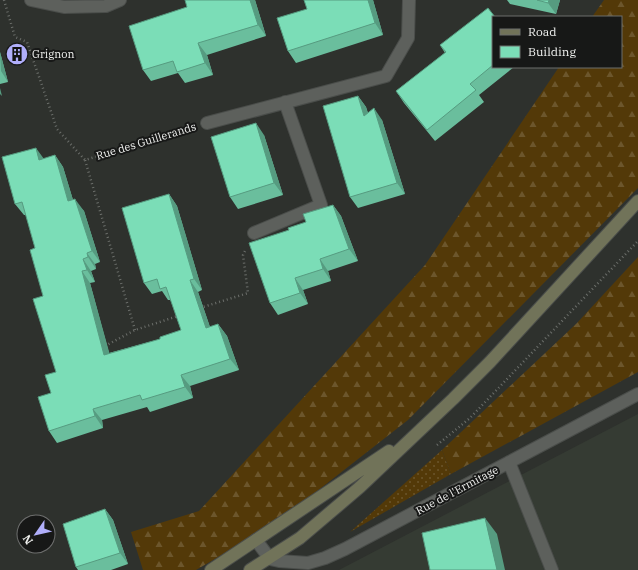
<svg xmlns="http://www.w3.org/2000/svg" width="638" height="570" font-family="'IBM Plex Serif',serif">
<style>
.built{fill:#353b33}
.grass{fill:url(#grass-dots)}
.forest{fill:url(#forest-firs)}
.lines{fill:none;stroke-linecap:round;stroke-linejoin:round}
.street-casing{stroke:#4a4d4a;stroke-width:14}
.secondary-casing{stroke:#4a4d4a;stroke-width:14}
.path{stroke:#6c6f6b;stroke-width:2.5;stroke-dasharray:1 3;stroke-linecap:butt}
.street{stroke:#5d605c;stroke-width:12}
.secondary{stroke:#717359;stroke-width:12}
.wall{fill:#6abe9d}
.shaded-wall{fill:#569b80}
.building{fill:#7bddb7;stroke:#569b80}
.labels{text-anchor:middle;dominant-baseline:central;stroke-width:4;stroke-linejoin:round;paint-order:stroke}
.poi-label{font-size:11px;fill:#eff0ee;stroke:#171817;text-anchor:start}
.street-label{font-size:11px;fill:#eff0ee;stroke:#171817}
</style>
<defs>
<pattern id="grass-dots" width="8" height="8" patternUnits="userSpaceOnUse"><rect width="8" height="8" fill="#533908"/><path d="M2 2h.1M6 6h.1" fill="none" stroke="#6c562c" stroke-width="1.8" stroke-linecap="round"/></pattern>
<pattern id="forest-firs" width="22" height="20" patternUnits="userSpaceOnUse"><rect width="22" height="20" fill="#533908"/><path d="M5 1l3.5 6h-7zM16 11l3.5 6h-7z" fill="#6c562c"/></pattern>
</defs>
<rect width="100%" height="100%" fill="#2e312d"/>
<path class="built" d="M638,414V570H339Z"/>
<path class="grass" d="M442,450L451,474L350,532Z"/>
<path class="forest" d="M604,0H638V188L408,420L275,524L196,570H143L131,532L199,511L425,265L559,67H621V17H592Z
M638,257V372L451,474L442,450L577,323Z"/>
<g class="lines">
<g class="street-casing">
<path id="street" d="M31,0L64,7L106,6L120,0
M207,123L386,76L408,38L409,0
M254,233L321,205L285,102
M509,462L552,570
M256,540L270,559L279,561L308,563L325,558L345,549L638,394"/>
</g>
<g class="secondary-casing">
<path id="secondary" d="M211,570L389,451
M250,570L300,538L360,487L453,399L490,362L638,201"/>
</g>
<path class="path" d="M4,0L15,37L27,42L57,129L85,160
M200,308L248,293L243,255L245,251
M135,330L85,160L187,129
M105,346L135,330L178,316
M437,445L470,418L638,241"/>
<use href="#street" class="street"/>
<use href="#secondary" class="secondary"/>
</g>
<path class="wall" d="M255,0L266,36L207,55L213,75L185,83L178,73L151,81L143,70Z
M373,0L383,35L296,63L288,51Z
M507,0H560L556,14L510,4Z
M493,17V67H514L479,95L484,102L435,141L404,103L396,91L445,53L440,45Z
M0,52L8,82L0,84Z
M358,96L366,107L368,113L382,120L405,194L358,208L350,197Z
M264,135L283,195L238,209L230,197Z
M55,155L63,167L73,200L84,211L100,262L95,264L96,269L91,271L95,282L90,283L109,353L160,339L181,330L171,300H168L162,291L152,294L144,283L169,194L177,206L202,290L198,292L210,327L218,324L227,336L239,370L190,386L193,398L150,412L147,407L102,420L103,428L57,443L49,431L51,393L56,372L35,248L26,215H24L15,204L43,159Z
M333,205L341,216L358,261L328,271L331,281L303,290L308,304L278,315L270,303L289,230L306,222Z
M105,509L113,520L128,564L111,570H78L76,567Z"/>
<path class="shaded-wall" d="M250,0H255L266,36L258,25Z
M368,0H373L383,35L375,23Z
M549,0H560L556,14L548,3Z
M198,43L207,55L213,75L205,63Z
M0,52L8,82L1,71Z
M0,88L2,96L0,94Z
M358,96L366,107L372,127L364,116Z
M374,108L382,120L405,194L397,183Z
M256,123L264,135L283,195L274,183Z
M36,148L44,159L39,160Z
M55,155L63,167L77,213L68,201Z
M169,194L177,206L202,290L194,279Z
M75,199L84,211L100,262L92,251Z
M333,205L341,216L358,261L349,249Z
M87,253L95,264L96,269L88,257Z
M83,259L91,271L95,282L87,270Z
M320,259L328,271L331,281L323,269Z
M82,271L90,283L113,366L104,355Z
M295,278L303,290L308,304L300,293Z
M190,280L198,292L214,339L206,328Z
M218,324L227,336L239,370L230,359Z
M181,375L190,386L193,398L185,387Z
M93,409L102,420L103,428L95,416Z
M105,509L113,520L128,564L120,553Z
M485,518L497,534L505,570H497Z"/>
<path class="building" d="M185,0H250L258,25L198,43L205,63L177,72L173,61L143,70L129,26L187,7Z
M304,0H368L375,23L288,51L277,18L307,9Z
M537,0H549L548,3Z
M488,8L495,17H493V65L470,84L476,90L427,130L396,91L446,52L440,45Z
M358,96L364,116L374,108L397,183L350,197L323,106Z
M256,123L274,183L230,197L211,137Z
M36,148L39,160L55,155L68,201L75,199L92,251L87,253L88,257L83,259L87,270L82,271L104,355L160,339V337L181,330L166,287L160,289L157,279L144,283L122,208L169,194L194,279L190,280L206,328L218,324L230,359L181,375L185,387L142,400L140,395L93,409L95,416L49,431L38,397L51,393L45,375L56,372L33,299L43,296L30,250L35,248L22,202L15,204L2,157Z
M333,205L349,249L320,259L323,269L295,278L300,293L270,303L249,243L289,230L288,228L306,222L303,214Z
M105,509L120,553L76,567L63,524Z
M485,518L497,570H430L422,533Z"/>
<defs>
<g id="building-disc" transform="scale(1.15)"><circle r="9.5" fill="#b0aefa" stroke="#171817"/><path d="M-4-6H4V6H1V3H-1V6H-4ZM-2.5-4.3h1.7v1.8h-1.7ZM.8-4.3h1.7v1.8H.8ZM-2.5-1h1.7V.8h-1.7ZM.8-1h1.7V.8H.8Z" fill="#111"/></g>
</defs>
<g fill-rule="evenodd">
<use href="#building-disc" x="17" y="54"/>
</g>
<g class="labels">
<g class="poi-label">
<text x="32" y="54">Grignon</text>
</g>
<g class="street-label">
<text transform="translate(146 141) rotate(-17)">Rue des Guillerands</text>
<text transform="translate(457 490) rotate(-28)">Rue de l'Ermitage</text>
</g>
</g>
<rect x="492" y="16" width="130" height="52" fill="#171817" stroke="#6d6e6d"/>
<rect x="500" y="29" width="20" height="6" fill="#717359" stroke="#6d6e6d"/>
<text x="528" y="36" font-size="12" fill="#eff0ee">Road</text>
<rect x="500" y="46" width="20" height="12" fill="#7bddb7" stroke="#6d6e6d"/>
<text x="528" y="56" font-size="12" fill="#eff0ee">Building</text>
<g transform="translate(36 534) rotate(236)"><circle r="19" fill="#171817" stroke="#6d6e6d"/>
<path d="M0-3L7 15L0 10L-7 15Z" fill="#b0aefa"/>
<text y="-6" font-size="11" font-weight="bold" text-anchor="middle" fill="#eff0ee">N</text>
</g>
</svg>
